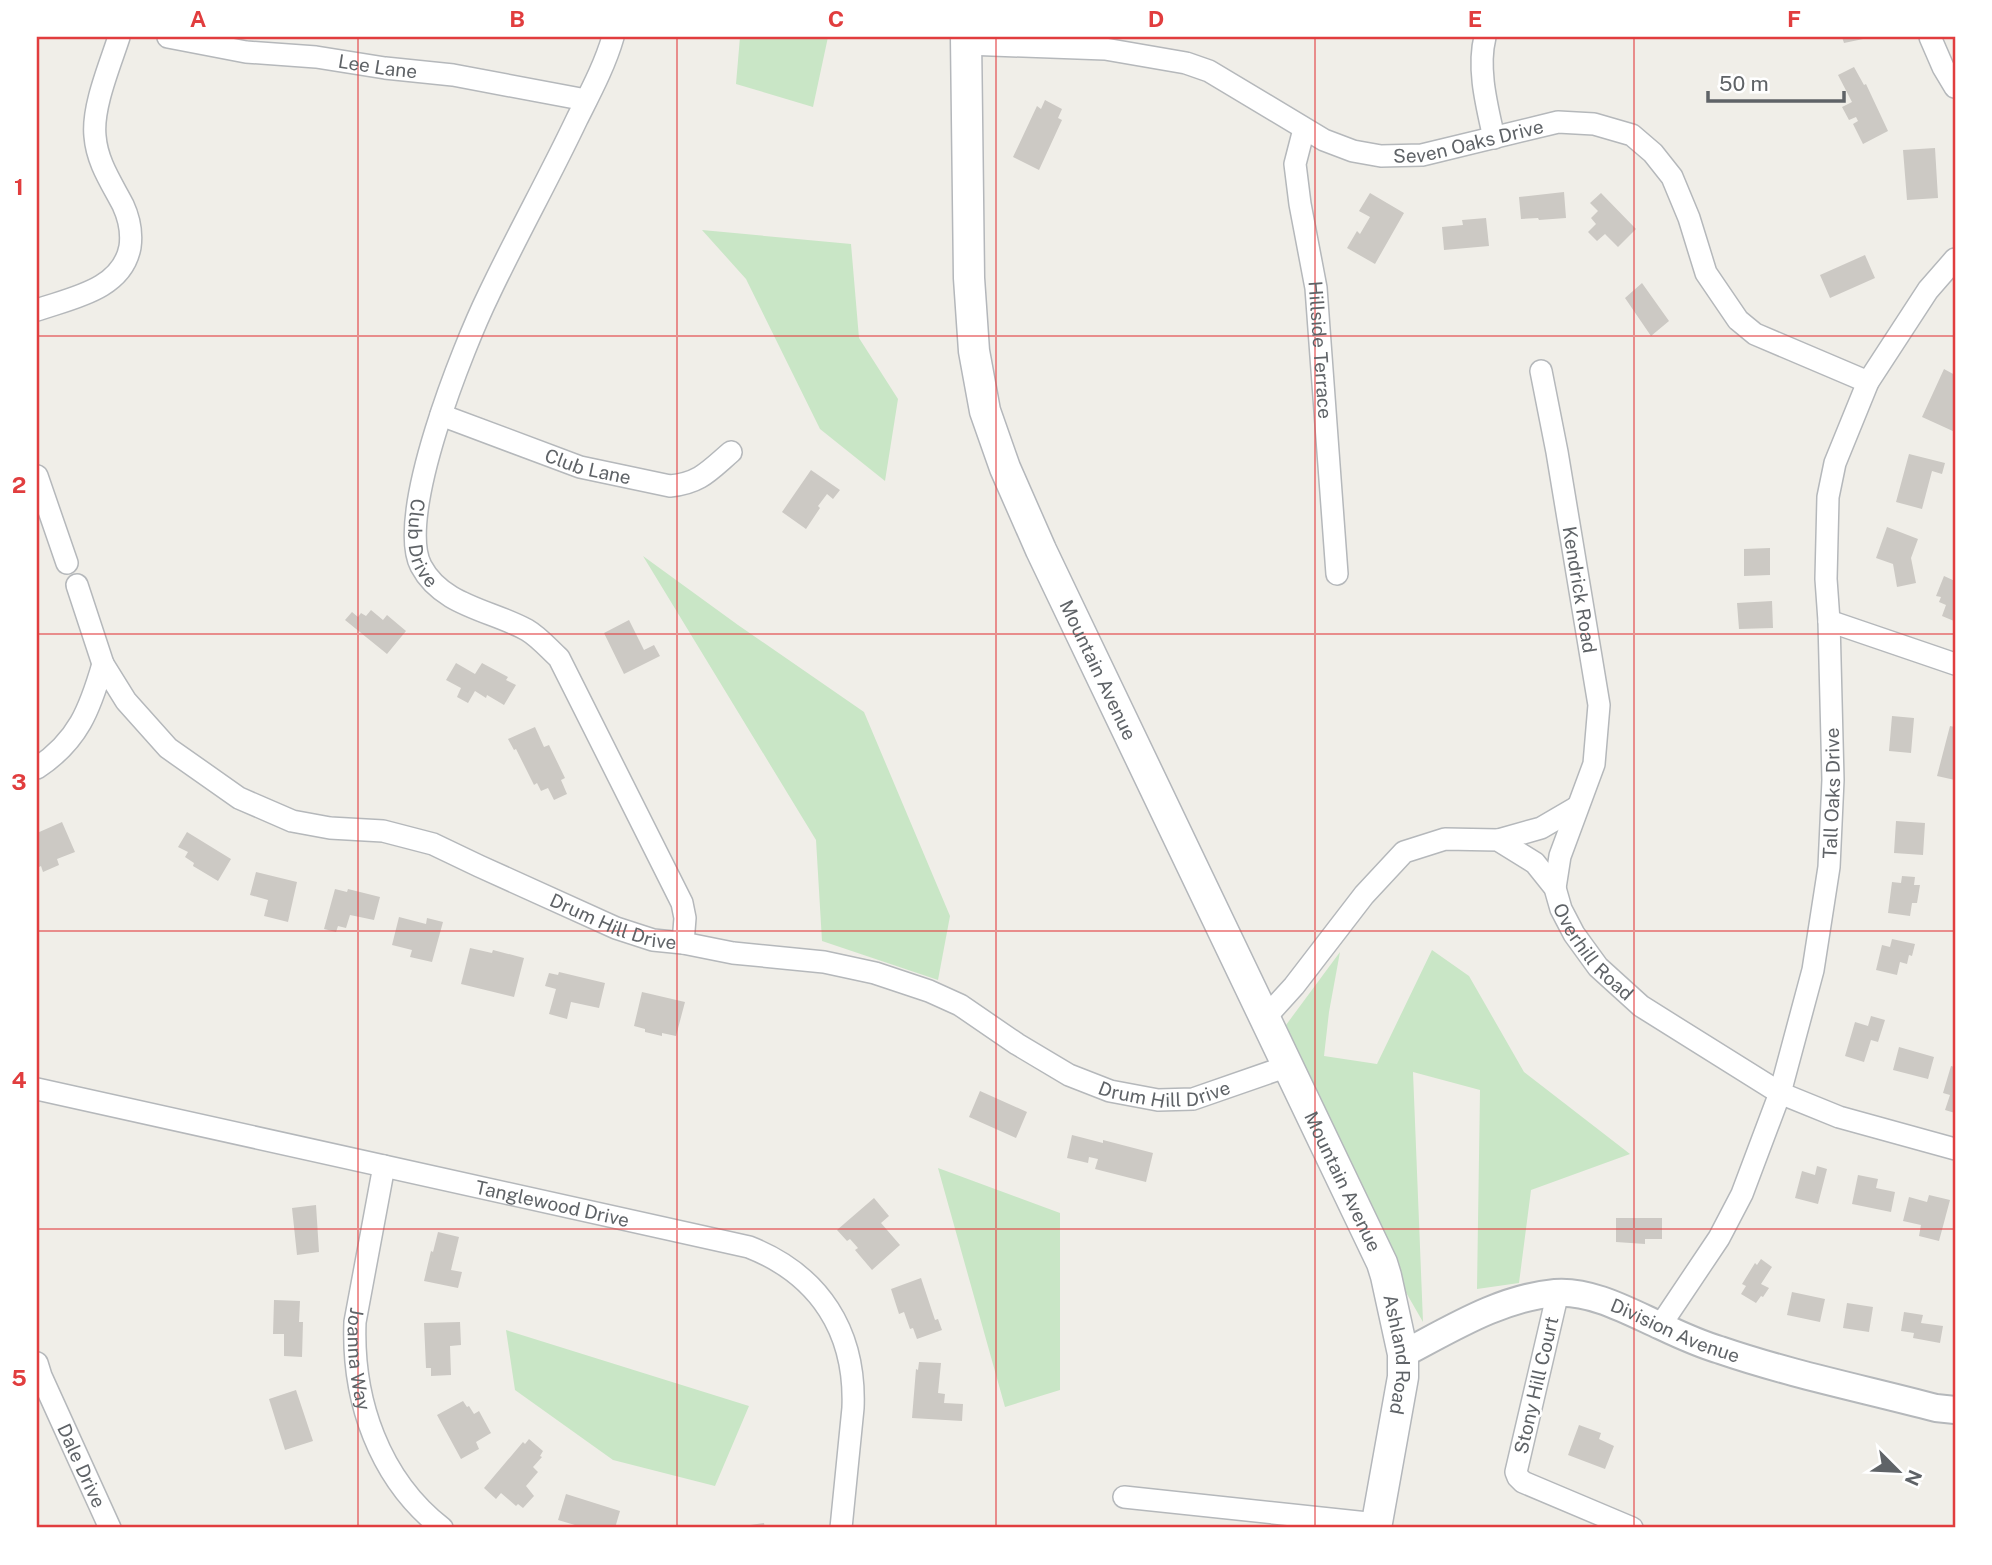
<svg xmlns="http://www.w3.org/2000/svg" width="1992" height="1565" font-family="'Public Sans',sans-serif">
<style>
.green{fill:#c9e6c6}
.building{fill:#ccc9c4}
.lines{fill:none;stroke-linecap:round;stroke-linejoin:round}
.minor-casing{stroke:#b5b8bb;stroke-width:24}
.tertiary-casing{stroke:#b5b8bb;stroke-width:30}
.secondary-casing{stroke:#b4b7bb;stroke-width:33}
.minor{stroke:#fff;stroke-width:21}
.tertiary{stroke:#fff;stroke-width:26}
.secondary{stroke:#fff;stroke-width:30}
.grid{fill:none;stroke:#e13d3e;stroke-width:2;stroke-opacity:0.55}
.labels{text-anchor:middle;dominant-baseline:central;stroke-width:5;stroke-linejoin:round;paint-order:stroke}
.street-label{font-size:19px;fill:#5f6367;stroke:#fff}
.neatline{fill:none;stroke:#e13d3e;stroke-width:2.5}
.grid-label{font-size:23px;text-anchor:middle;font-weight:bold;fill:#e13d3e}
</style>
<rect width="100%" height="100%" fill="#f0eee8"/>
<path class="green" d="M740,37H828L813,107L736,84Z
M702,230L851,244L859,338L898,399L885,481L820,429L746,279Z
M643,556L738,625L864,712L950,916L938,980L822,941L816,840Z
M1432,950L1469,976L1524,1072L1630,1154L1531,1190L1519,1283L1477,1289L1480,1090L1413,1072L1423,1322L1404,1289L1286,1025L1340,952L1329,1012L1324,1056L1377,1064Z
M938,1168L1060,1213V1390L1005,1407Z
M506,1330L749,1406L715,1486L613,1460L515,1390Z"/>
<path class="building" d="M1842,37H1868V38L1844,43Z
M1854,67L1864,85L1866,84L1888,131L1863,144L1853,124L1858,121L1856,117L1849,120L1842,107L1852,102L1838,75Z
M1045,100L1062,109L1058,118L1062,120L1039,170L1013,157L1037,106L1041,109Z
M1935,148L1938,198L1907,200L1903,150Z
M1564,192L1566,218L1539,220L1538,218L1521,219L1519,197Z
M1370,193L1404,213L1375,264L1347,248L1357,231L1360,234L1370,217L1359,211Z
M1601,193L1636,229L1618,247L1605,234L1597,241L1588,232L1596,224L1591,218L1598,211L1590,203Z
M1486,218L1489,246L1444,250L1442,227L1463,225L1462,220Z
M1865,255L1875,278L1830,298L1820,275Z
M1642,283L1669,321L1651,336L1625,298Z
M1944,369L1955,375V412L1954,415L1955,416V432L1922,417Z
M1909,454L1945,463L1942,474L1932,471L1922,509L1896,502Z
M811,470L840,490L833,499L827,494L818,506L820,508L806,529L782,512Z
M1887,527L1918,539L1911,558L1916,583L1897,587L1893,564L1876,558Z
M1770,548V575L1744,576V549Z
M1944,576L1955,581L1954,621L1942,616L1946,605L1939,602L1941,597L1936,596Z
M1772,601L1773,628L1739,629L1737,603Z
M371,610L383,620L387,615L406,631L387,654L345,620L352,612L358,617L361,613L366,616Z
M629,620L644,650L654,645L660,656L624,674L604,633Z
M456,663L475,674L482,663L508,677L506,680L516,685L504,705L487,695L486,698L475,691L468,703L457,697L461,688L446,680Z
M1892,716L1914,718L1911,753L1889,751Z
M1950,726L1955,727V780L1937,776Z
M535,727L544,747L549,745L565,778L561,780L567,794L554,800L548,788L541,791L537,783L534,785L516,749L514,750L508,739Z
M1896,821L1925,823L1923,855L1894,853Z
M62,822L75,852L57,859L59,865L43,872L41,866L37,868V833Z
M187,832L231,859L218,881L193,866L194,863L185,857L188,852L178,847Z
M256,872L297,882L288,922L264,916L268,900L250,895Z
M1902,876L1915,877L1914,885H1920L1917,903H1912L1910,916L1888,913L1892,882L1901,883Z
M335,889L347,892L348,889L380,897L374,920L350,915L346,928L338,926L336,932L324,929Z
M399,917L426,924L427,918L443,922L432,962L410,957L412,950L392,945Z
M1892,939L1915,944L1912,956L1909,955L1907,964L1900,962L1897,975L1876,970L1882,945L1890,947Z
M470,948L492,953L493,950L524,958L514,997L461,984Z
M559,972L605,983L599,1008L571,1002L567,1019L549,1014L556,989L545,986L549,973L558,975Z
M642,992L685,1002L676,1036L662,1033V1036L645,1032V1029L634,1026Z
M1871,1016L1885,1020L1878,1042L1871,1040L1864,1062L1845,1056L1855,1022L1868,1026Z
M1899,1047L1934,1057L1928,1079L1893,1070Z
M1951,1066L1955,1067V1113L1945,1110L1950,1095L1943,1093Z
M980,1091L1027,1112L1016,1138L969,1117Z
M1072,1135L1103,1143V1140L1153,1153L1146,1182L1095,1169L1098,1159L1089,1157L1088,1163L1067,1158Z
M1817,1166L1827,1169L1818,1204L1795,1198L1802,1171L1815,1175Z
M1858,1175L1878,1179L1876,1188L1895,1192L1891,1212L1852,1204Z
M1929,1195L1950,1200L1939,1241L1919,1236L1921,1225L1903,1221L1909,1197L1927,1202Z
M874,1198L889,1216L881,1223L900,1245L872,1270L855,1250L858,1248L850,1239L847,1241L837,1230Z
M316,1205L319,1252L297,1255L292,1208Z
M1616,1218H1662V1239H1645V1244L1616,1242Z
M438,1232L459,1237L451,1270L462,1272L458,1288L424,1281L431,1251L433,1252Z
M1761,1259L1772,1267L1761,1284L1769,1288L1763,1297L1761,1296L1756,1303L1741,1294L1746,1286L1742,1284L1755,1263L1757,1265Z
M921,1278L935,1320L938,1319L942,1330L917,1339L913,1328L910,1329L904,1312L899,1314L891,1289Z
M1792,1292L1825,1299L1820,1322L1787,1315Z
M274,1300L300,1301L299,1322H303L302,1357L284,1356V1334H273Z
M1847,1303L1873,1307L1869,1332L1843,1328Z
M1904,1312L1923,1315L1921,1323L1943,1326L1940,1343L1913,1338L1914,1333L1901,1331Z
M460,1322L461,1345L450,1346L451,1375L431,1376V1368H426L424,1323Z
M919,1362L941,1363L938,1393L945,1394L944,1403L963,1404L962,1421L912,1418L916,1369L918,1370Z
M296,1390L313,1441L285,1450L269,1399Z
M463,1401L467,1407L469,1406L474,1414L479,1411L491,1433L476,1442L479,1449L461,1459L437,1415Z
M1579,1425L1601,1433L1599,1439L1614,1446L1605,1469L1568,1455Z
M529,1439L543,1451L540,1456L542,1457L533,1467L538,1472L526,1486L534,1496L523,1508L518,1504L516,1506L501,1493L496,1499L484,1488L523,1442L525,1444Z
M566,1494L620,1511L615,1528H585L558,1520Z
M764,1523L765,1528H743V1526Z"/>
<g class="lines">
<g class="minor-casing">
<g id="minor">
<path id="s1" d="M168,37L246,52L316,57L385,68L453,75L586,100"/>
<path id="s2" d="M613,37C605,65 590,93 577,119C549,178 517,235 489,294C464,345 395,516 421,566C442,606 491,610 527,630C539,637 549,649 559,658L682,903L685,918L683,943"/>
<path d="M1485,37C1477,69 1487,106 1494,138"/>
<path d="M1930,37L1943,67L1955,87"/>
<path id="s3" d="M966,44L1105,49L1186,63L1209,71L1324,140L1353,151L1381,156L1422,155L1558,122L1594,124L1632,135L1653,153L1672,177L1689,218L1706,273L1738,320L1755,334L1868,382"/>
<path id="s4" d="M1304,129L1295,164L1300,204L1316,288L1337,574"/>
<path d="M37,310C71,298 122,290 130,247C132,233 129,218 123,205C111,182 97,162 95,136C92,107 110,65 119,37"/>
<path id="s5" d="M1541,371L1557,452L1599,705L1594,764L1560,856L1555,888"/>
<path id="s6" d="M441,415L580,467L670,486C700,483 709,471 731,452"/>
<path d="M37,476L67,563"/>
<path d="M77,585L103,664"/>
<path d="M1829,621L1955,664"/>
<path id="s7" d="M37,768C78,741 90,709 103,664L126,701L168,748L239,798L292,821L330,828L383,831L433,844L479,866L616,928L653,940L683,943L733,953L824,962L875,973L929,991L960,1005L1017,1044L1069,1075L1110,1091L1158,1100L1193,1099L1288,1066"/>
<path d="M1498,840L1541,828L1577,807"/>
<path id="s8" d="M1265,1018L1294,986L1364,895L1404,852L1445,839L1498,840L1535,863L1555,888L1561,909L1574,934L1598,967L1641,1006L1780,1093L1839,1117L1955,1149"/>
<path id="s9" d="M37,1089L749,1247C820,1275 856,1332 853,1408L841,1528"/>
<path id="s10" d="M384,1166L355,1322C352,1400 379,1479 442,1528"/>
<path d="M1558,1292L1516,1472L1518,1477L1523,1482L1632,1528"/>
<path id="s11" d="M1660,1326L1719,1238L1742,1194L1780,1093L1813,970L1829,867L1833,780L1829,621L1826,579L1828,497L1835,463L1868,382L1928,290L1955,259"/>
<path id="s12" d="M37,1363L41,1376L110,1528"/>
<path d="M1124,1497L1377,1524"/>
</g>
</g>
<g class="tertiary-casing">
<g id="tertiary">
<path id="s13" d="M1403,1354C1451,1329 1500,1298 1555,1293C1591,1290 1630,1312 1661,1326C1680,1335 1700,1344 1720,1350C1790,1374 1864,1389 1936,1408L1955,1410"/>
</g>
</g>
<g class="secondary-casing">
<g id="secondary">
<path id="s14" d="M966,37L969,278L974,351L985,411L1005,468L1041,550L1382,1263L1386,1276L1403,1354V1377L1376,1528"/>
</g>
</g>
<use href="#minor" class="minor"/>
<use href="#tertiary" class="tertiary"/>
<use href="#secondary" class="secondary"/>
</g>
<path class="grid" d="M358,37V1528M677,37V1528M996,37V1528M1315,37V1528M1634,37V1528M37,336H1955M37,634H1955M37,931H1955M37,1229H1955"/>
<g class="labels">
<g class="street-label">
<text stroke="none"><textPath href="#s1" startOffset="212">Lee Lane</textPath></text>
<text stroke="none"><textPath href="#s3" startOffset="528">Seven Oaks Drive</textPath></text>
<text stroke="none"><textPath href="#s4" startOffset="224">Hillside Terrace</textPath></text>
<text stroke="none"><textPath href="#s6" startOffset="156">Club Lane</textPath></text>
<text stroke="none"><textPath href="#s2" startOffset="548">Club Drive</textPath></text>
<text stroke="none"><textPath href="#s5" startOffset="222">Kendrick Road</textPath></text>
<text stroke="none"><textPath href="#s14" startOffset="658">Mountain Avenue</textPath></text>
<text stroke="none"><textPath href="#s11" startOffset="569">Tall Oaks Drive</textPath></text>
<text stroke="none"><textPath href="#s7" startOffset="718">Drum Hill Drive</textPath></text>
<text stroke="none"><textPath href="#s8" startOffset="464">Overhill Road</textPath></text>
<text stroke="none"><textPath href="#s7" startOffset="1306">Drum Hill Drive</textPath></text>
<text stroke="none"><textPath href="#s14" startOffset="1225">Mountain Avenue</textPath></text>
<text stroke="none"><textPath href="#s9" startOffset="528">Tanglewood Drive</textPath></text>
<text stroke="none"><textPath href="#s13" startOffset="292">Division Avenue</textPath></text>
<text stroke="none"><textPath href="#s14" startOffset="1409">Ashland Road</textPath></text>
<text stroke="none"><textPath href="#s10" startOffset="196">Joanna Way</textPath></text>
<text transform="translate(1536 1385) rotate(-77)">Stony Hill Court</text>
<text stroke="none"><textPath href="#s12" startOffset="112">Dale Drive</textPath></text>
</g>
</g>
<rect width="1992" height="1565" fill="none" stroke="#ffffff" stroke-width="77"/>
<g transform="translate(1898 1471) rotate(114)" stroke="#ffffff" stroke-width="5" paint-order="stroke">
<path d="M0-5L12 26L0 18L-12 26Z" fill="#5f6367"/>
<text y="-10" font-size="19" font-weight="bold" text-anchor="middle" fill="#5f6367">N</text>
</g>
<path d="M1708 91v10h136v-10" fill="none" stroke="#5f6367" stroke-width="3.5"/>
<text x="1719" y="91" font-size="21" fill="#5f6367" stroke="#ffffff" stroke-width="5" paint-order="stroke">50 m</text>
<rect x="38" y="38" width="1916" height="1488" class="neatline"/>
<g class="grid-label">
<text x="198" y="27">A</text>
<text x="517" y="27">B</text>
<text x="836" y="27">C</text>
<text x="1156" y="27">D</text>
<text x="1475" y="27">E</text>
<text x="1794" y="27">F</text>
<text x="19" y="195">1</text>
<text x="19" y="493">2</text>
<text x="19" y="790">3</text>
<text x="19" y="1088">4</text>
<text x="19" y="1386">5</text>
</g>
</svg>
